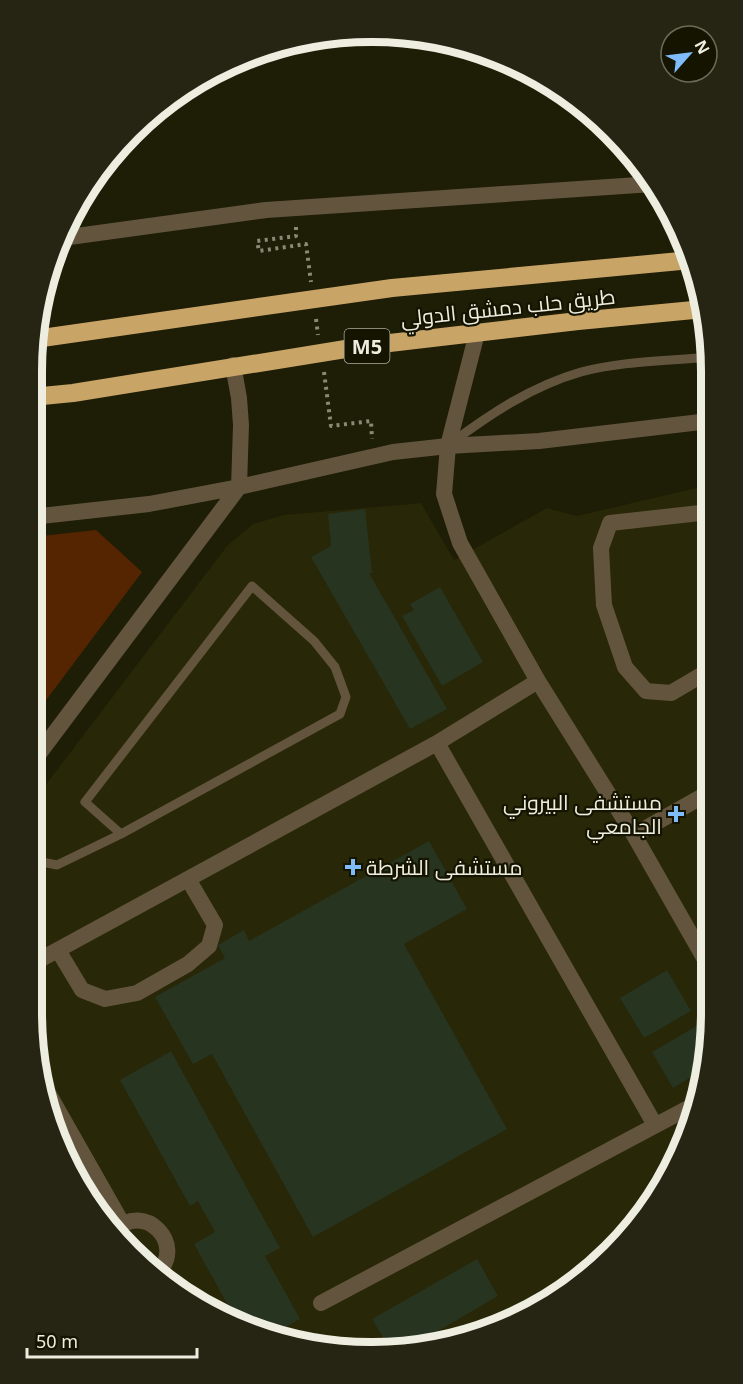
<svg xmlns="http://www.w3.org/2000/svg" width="743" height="1384" font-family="'Noto Sans',Cairo,sans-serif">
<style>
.built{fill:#282707}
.green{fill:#552501}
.building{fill:#273420}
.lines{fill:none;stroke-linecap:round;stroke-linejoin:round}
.path{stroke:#898976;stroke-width:4;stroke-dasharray:3 4.5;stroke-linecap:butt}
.service{stroke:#63553d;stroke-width:9}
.minor{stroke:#63553d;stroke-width:16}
.tertiary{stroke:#63553d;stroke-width:16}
.motorway{stroke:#c9a467;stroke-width:18}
.poi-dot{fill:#7ebdf9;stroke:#151401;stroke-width:2}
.labels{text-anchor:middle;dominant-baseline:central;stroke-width:4.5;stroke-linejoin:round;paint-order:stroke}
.shield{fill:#151401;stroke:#adad9d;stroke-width:1.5}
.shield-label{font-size:20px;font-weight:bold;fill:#eeeee0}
.street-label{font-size:21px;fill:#eeeee0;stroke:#151401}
.poi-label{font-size:21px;fill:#eeeee0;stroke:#151401;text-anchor:end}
.rim{fill:none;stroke:#eeeee0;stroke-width:8}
</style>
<rect width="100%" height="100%" fill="#1e1d06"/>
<path class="built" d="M709,485L711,1034L676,1163L612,1253L522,1318L394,1352L284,1341L183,1295L102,1220L50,1122L32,1012V803L227,546L253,524L284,515L421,503L454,560L547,508L577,516Z"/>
<path class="green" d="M96,530L142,572L32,719V537Z"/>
<path class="building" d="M365,509L372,573H369L447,709L410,729L311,557L331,546L328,514Z
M440,587L483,662L442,686L402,616L414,610L410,604Z
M429,841L467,909L404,944L507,1129L313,1237L212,1054L193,1064L155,997L225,958L218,945L244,930L249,941Z
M667,970L691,1011L644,1038L620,998Z
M700,1024L709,1040L701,1071L673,1088L652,1052Z
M171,1051L280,1248L265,1256L300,1319L271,1335L236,1320L194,1244L215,1232L198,1201L190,1206L120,1080Z
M477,1259L498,1296L409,1348L391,1351L372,1319Z"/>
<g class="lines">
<path class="path" d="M296,227V236L257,241L259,251L306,244L311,282
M316,319L318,335
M324,372L331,426L371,421L372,439"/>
<path class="service" d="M450,444C490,414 532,386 581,372C622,361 667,361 709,357
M32,860L57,865L121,834L340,714L346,697L335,667L314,641L252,586L85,802L121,834"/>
<path class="minor" d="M477,333L448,446L444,494L460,543L538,681L634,835L711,970
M709,512L610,523L601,548L604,605L625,667L646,691L671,693L710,670
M437,743L655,1125
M634,835L710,792
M58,950L82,990L105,999L137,993L188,964L209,946L215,925L188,879
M32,964L437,743L538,681
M43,1084L122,1223
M114,1231C145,1200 186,1245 158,1272
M321,1303L692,1106"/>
<path class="tertiary" d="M62,238L266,210L653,184
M32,517L149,504L239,487L393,452L448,446L539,441L709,421
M32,763L239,487L241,425L239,398L233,365"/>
<path class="motorway" d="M35,339L392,288L691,260
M32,397L73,393L364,346L578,321L704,309"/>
</g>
<g class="poi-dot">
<path d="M673 805h6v6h6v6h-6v6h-6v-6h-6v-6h6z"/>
<path d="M350 858h6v6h6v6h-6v6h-6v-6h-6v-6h6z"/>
</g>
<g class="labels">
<rect class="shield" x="344.5" y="329" width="45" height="34" rx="4.5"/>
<g class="shield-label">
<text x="367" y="346">M5</text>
</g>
<g class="street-label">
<text transform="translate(508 307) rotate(-6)">طريق حلب دمشق الدولي</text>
</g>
<g class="poi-label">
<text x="662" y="802">مستشفى البيروني<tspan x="662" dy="24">الجامعي</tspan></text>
<text x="366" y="867" text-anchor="start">مستشفى الشرطة</text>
</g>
</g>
<path d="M0 0H743V1384H0ZM371 42H372A329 329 0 0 1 701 371V1013A329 329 0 0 1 372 1342H371A329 329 0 0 1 42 1013V371A329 329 0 0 1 371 42Z" fill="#262513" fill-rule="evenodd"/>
<path class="rim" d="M371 42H372A329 329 0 0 1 701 371V1013A329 329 0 0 1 372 1342H371A329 329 0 0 1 42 1013V371A329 329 0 0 1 371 42Z"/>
<g transform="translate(689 54) rotate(62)"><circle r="28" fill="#151401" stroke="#6c6b5a" stroke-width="1.5"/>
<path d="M0-4.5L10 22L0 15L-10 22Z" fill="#7ebdf9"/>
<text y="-9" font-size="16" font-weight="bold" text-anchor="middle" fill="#eeeee0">N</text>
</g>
<path d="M27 1348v9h170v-9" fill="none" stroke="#eeeee0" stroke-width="3"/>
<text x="36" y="1348" font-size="18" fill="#eeeee0" stroke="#151401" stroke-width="4.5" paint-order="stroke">50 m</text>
</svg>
